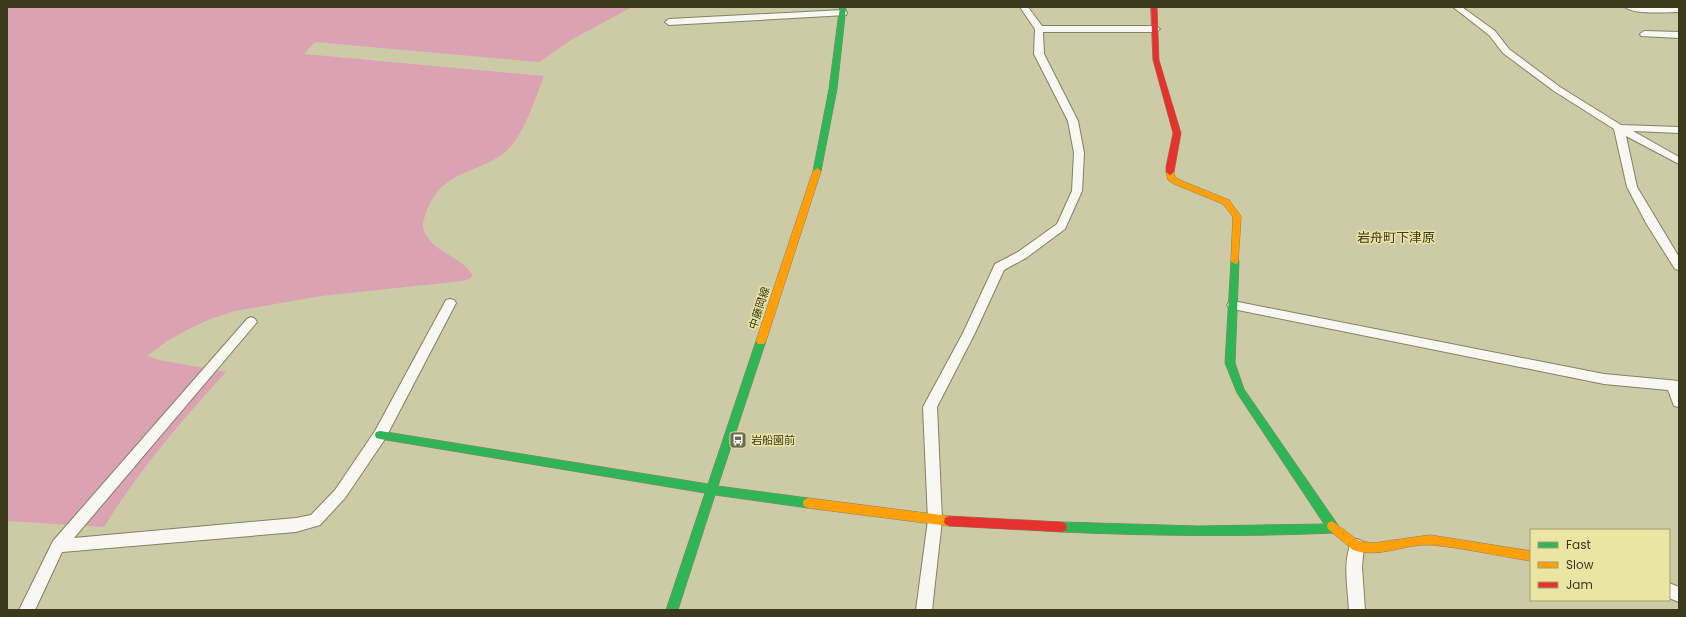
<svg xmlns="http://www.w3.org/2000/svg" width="1686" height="617" font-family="Poppins,'Noto Sans JP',sans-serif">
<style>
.forest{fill:#dba2b3}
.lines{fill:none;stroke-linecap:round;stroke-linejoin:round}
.street-casing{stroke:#848164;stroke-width:2}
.fast-casing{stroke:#848164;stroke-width:1}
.slow-casing{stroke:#848164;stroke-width:1}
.jam-casing{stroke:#848164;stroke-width:1}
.street{fill:#f8f7f2;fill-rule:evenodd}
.fast{fill:#30b455;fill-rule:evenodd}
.slow{fill:#ff9f0a;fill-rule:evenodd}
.jam{fill:#e5322d;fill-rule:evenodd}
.labels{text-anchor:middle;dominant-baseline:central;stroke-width:3;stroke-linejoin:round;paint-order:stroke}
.street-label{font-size:11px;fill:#3b391e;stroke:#eae5a2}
.poi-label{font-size:11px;fill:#3b391e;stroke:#eae5a2;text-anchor:start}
.quarter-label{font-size:13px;fill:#3b391e;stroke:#eae5a2}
</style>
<rect width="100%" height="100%" fill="#cdcaa6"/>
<path class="forest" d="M7,7H632L571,40L539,62L315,42L304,54L544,76C535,98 527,126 512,145C494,167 464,168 444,185C436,191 431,201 427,210C425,216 421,225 424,231C433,253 462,256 473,276L469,279L462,281L321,296L235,311L210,319L189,329L167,341L147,356L159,360L226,372C181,421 139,470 104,527L7,521Z"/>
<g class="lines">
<g class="street-casing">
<path id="street" d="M1020,7H1028L1042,26H1156L1160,29L1156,32H1043L1044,54L1078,121L1084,153L1082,191L1065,229L1026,258L1004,270L975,333L937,407L942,520L932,610H916L928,520L923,407L963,333L995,264L1018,252L1057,224L1072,191L1074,153L1068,121L1034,54L1035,29Z
M1453,7H1462L1495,31L1509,49L1560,87L1621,125L1679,127V133L1633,131L1679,157V164L1626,136L1637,187L1679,257V270L1675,269L1646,223L1627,187L1614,129L1554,91L1503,53L1489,35Z
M1625,7H1679V12C1666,12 1634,15 1625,7Z
M843,10L846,11L847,13L846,15L669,25L665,22L669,19Z
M1644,31L1679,32V38L1641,36L1640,34Z
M450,299L454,300L456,303L385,439L345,498L320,525L296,532L62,552L35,610H19L53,541L247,319L251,317L255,319L257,322L74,538L296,518L311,515L335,490L375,431L446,300Z
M1233,301L1604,374L1679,381V407L1674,406L1668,390L1604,384L1233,309L1229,308L1227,305L1229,302Z
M1357,539L1362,541L1364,546L1362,567L1365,610H1349C1348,588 1342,562 1352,541Z
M1669,583L1679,587V602L1669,598Z"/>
</g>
<g class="fast-casing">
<path id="fast" d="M840,7H846L837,89L821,171L817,174L813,171L829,89Z
M1235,258L1239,261L1235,363L1244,389L1338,525L1339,528L1338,531L1334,533C1243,537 1153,536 1062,532L1058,530L1057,527L1058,524L1062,522L1198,526L1324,524L1237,393L1225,363L1231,261Z
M761,337L764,338L766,341L718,486L808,498L812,500L813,503L812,506L808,508L715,495L678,610H666L705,493L380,439L376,438L375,435L376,432L380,431L708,484L756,341L758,338Z"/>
</g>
<g class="slow-casing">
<path id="slow" d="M817,168L821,171L766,341L764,344H758L756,341L813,171Z
M1170,169L1173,170L1175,177L1180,180L1229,200L1240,215L1241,217L1238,263L1235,264L1231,261L1233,217L1223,204L1174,184L1168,180L1166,172Z
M808,498L949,516L953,518L954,521L953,524L949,526L808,508L804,506L803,503L804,500Z
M1332,521L1359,541L1373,543L1430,535L1531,551V561C1498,556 1465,548 1431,545C1407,543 1379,559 1353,550L1328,529L1327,526L1328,523Z"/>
</g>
<g class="jam-casing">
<path id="jam" d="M1151,7H1157L1159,60L1181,133L1174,172L1170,175L1166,172V167L1173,133L1153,60Z
M949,516L1062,522L1066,524L1067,527L1066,530L1062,532L949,526L945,524L944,521L945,518Z"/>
</g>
<use href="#street" class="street"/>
<use href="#fast" class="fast"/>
<use href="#slow" class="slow"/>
<use href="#jam" class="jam"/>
</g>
<defs>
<g id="bus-square" transform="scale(0.9)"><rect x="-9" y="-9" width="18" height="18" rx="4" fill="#6e6c4e" stroke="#eae5a2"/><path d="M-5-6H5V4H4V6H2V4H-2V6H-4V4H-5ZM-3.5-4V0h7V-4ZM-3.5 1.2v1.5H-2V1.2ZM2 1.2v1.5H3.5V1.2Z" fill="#fff"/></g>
</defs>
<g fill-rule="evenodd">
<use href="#bus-square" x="738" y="440"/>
</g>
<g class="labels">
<g class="street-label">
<text transform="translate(759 308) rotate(-72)">中藤岡線</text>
</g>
<g class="poi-label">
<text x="751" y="440">岩船園前</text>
</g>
<g class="quarter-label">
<text x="1396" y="237">岩舟町下津原</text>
</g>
</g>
<rect width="1686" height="617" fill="none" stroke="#3b391e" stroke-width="16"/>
<rect x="1530" y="529" width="140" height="72" fill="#eae5a2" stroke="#a4a06d"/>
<rect x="1538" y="542" width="20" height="6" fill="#30b455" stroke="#a4a06d"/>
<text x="1566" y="549" font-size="12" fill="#3b391e">Fast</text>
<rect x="1538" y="562" width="20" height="6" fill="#ff9f0a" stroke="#a4a06d"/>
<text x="1566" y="569" font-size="12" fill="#3b391e">Slow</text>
<rect x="1538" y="582" width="20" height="6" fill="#e5322d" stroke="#a4a06d"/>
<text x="1566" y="589" font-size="12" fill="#3b391e">Jam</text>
</svg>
